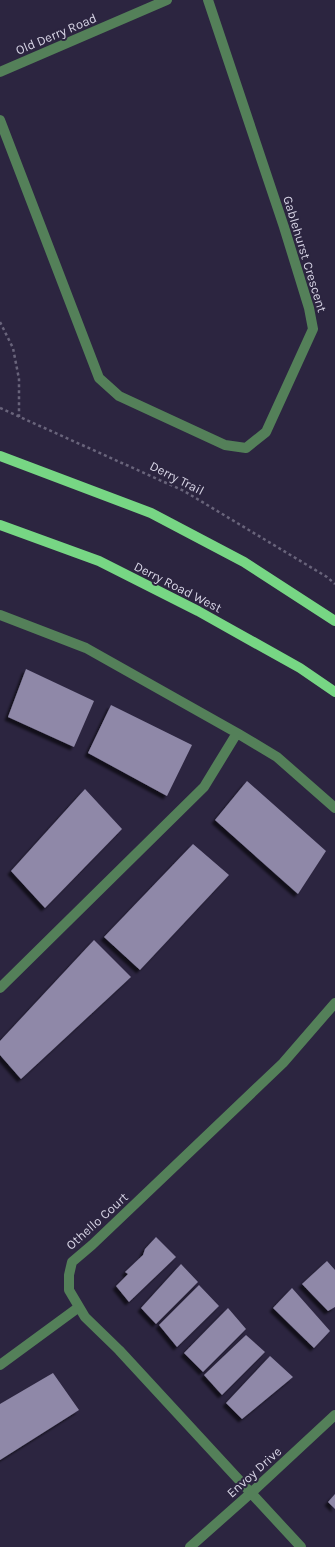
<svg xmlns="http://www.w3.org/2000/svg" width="335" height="1547" font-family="Karla,sans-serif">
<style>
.building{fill:#8f88a8;filter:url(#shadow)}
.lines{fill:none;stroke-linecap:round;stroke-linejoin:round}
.path{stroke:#69647b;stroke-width:2.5;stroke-dasharray:3 3;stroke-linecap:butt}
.minor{stroke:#548059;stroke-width:10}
.major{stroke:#77d684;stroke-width:10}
.labels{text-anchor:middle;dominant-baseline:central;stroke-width:4;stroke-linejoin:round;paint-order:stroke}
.street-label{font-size:13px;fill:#d6d3e4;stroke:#2c2540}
</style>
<defs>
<filter id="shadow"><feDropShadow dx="-3.5" dy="3.5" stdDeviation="1" flood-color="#0009"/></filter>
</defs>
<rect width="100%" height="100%" fill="#2c2540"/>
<path class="building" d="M26,669L94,701L74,747L8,717Z
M111,705L192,745L167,796L88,753Z
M247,781L326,851L298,894L215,820Z
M85,789L122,829L45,908L11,871Z
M193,844L229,875L140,970L104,937Z
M94,940L131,977L21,1079L0,1055V1041Z
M156,1237L176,1257L129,1302L116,1286L128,1274L125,1272L143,1255L145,1249Z
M327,1261L335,1270V1307L328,1311L302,1284Z
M181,1264L198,1282L156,1324L141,1308Z
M199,1285L219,1306L177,1347L159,1325Z
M292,1288L330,1331L314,1348L273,1308Z
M228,1308L246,1329L203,1372L184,1353Z
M246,1335L265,1352L222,1395L204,1375Z
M270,1356L293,1377L242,1419L226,1403Z
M53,1373L79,1410L0,1460V1404Z
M335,1494V1509L328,1502Z"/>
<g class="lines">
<path class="path" d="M0,322L13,348L19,379V417
M0,408L184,491L327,577L335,584"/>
<path class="minor" d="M0,72L167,0
M0,120L99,378L119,396L225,445L246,448L266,432L313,329L309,308L284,227L208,0
M0,615L86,648L237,733L277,757L335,808
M0,988L204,787L237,733
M0,1365L79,1307
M190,1547L252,1492L335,1415
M301,1547L119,1350L85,1317L69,1290V1275L72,1262L92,1245L283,1063L335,1003"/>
<path class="major" d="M0,456L151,513L244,562L335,621
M0,525L99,561L198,611L300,668L335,692"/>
</g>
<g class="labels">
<g class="street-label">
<text transform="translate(56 34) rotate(-23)">Old Derry Road</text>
<text transform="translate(305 254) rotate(73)">Gablehurst Crescent</text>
<text transform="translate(177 478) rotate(27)">Derry Trail</text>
<text transform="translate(178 587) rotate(27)">Derry Road West</text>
<text transform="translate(97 1221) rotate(-42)">Othello Court</text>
<text transform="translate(254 1472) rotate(-42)">Envoy Drive</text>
</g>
</g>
</svg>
